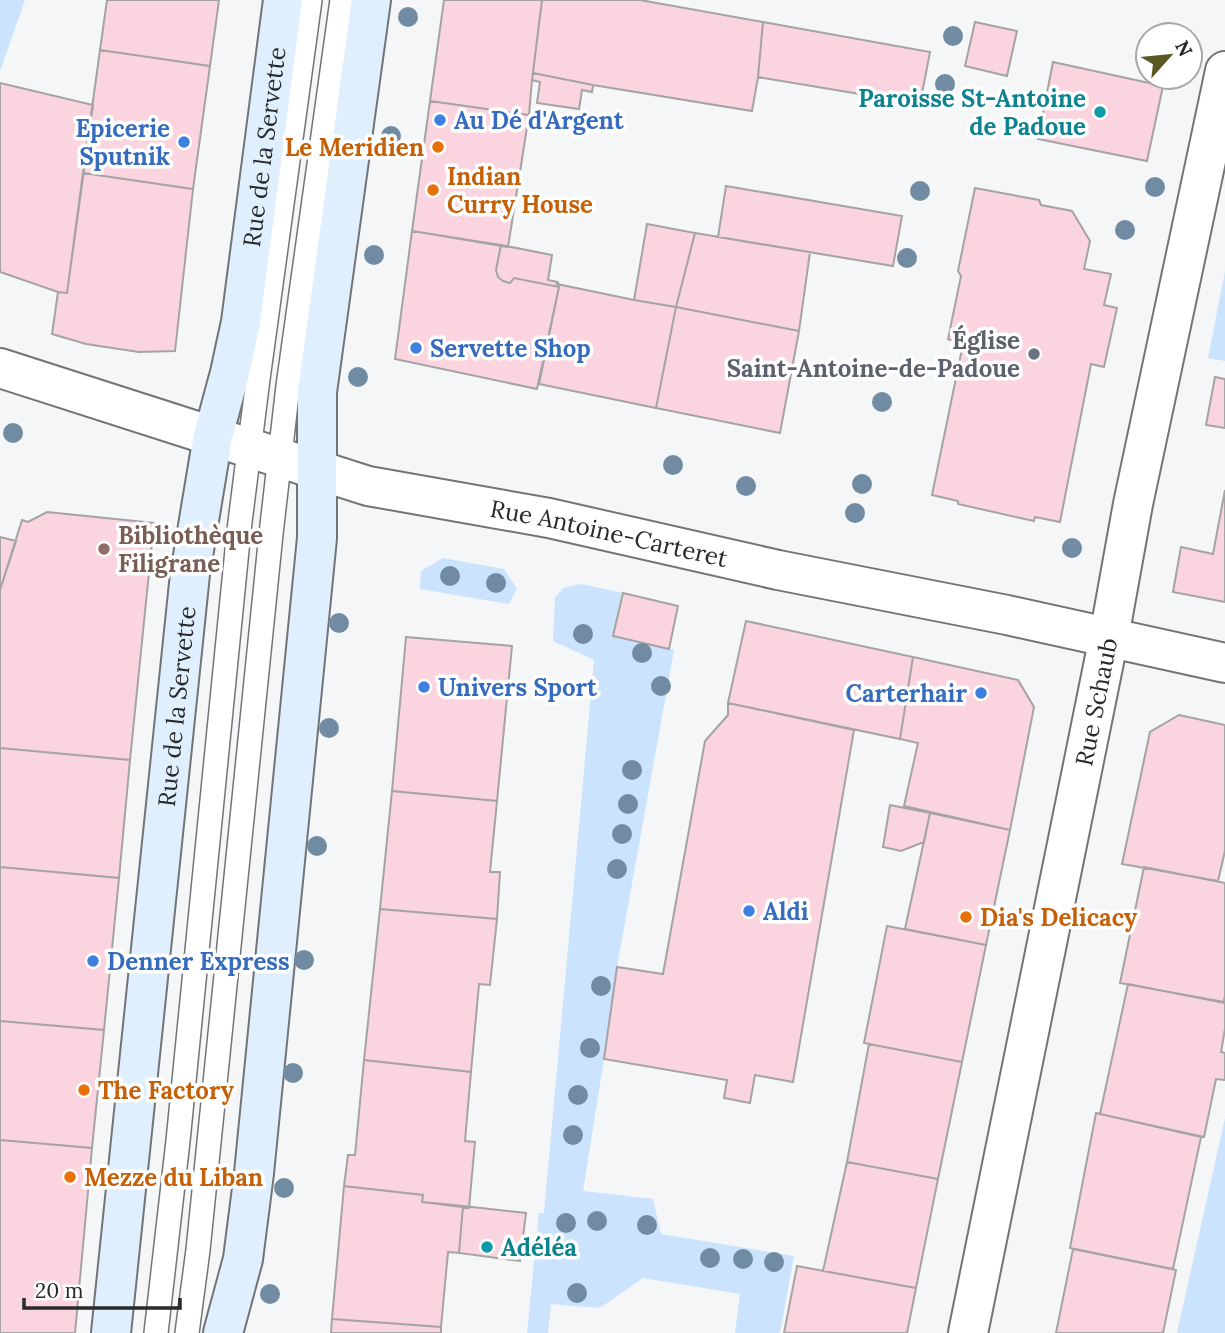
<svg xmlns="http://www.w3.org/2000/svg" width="1225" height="1333" font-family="Lora,serif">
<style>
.green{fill:#cbe3fc}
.building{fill:#fad5e0;stroke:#a5a3a3;stroke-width:2}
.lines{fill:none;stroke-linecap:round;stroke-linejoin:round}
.service-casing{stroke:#727476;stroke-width:26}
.minor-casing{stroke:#727476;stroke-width:42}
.secondary-casing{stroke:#727476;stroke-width:42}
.service{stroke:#fff;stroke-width:23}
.minor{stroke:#fff;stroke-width:38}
.secondary{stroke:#e0effd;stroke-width:38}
.tree{fill:#718ca2}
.culture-dot{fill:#0f9aa8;stroke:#fff;stroke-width:2.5}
.shop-dot{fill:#3f7fe0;stroke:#fff;stroke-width:2.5}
.food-dot{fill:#e8710a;stroke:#fff;stroke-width:2.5}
.worship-dot{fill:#6b7280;stroke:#fff;stroke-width:2.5}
.education-dot{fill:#8d6e63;stroke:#fff;stroke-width:2.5}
.labels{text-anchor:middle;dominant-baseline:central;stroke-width:7;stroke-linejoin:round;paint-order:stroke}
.culture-label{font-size:24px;font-weight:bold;fill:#0d838f;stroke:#fff;text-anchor:end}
.shop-label{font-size:24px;font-weight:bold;fill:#366cbe;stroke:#fff;text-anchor:start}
.street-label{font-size:24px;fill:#282929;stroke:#fff}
.food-label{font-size:24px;font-weight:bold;fill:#c56008;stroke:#fff;text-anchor:start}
.worship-label{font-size:24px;font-weight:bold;fill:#5b616d;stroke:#fff;text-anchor:end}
.education-label{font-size:24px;font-weight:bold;fill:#785e54;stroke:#fff;text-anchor:start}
</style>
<rect width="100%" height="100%" fill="#f4f6f8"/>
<path class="green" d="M0,0H25L0,71Z
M1225,271V361L1208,358Z
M443,558L504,569L517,589L509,604L420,589L421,571Z
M581,584L623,593L613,636L674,650L617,967L604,1059L583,1191L653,1199L661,1234L794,1256L780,1333H735L740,1294L643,1278L600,1308L551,1304L548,1333H527L539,1213H544L594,660L553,641L555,598L563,588Z
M1225,1118V1333H1177Z"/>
<path class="building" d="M107,0H219L210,66L100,50Z
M444,0H542L532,80L529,115L430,101Z
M542,0H640L763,22L758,77L752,111L593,85L533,73Z
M763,22L930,52L920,104L758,77Z
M975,22L1017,31L1007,76L965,66Z
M100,50L210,66L193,189L83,173Z
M1053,62L1163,86L1147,161L1038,139Z
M533,73L593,85L592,92L582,90L579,109L537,103L540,82L532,80Z
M0,83L93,105L67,293L58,292L0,272Z
M430,101L529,115L508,247L412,231Z
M83,173L193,189L175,351L139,352L86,344L52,334L58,292L67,293Z
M726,186L902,216L893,266L718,237Z
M975,188L1039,200L1041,205L1072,211L1090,241L1084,269L1111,274L1104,305L1117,308L1104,367L1091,364L1060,522L1035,517L1034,521L958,504V501L932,495L963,344L948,339L961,276L958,271Z
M647,224L695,233L676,307L634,300Z
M412,231L501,245L496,270L498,277L503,281L510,283L514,278L559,287L537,389L395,359Z
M695,233L810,252L799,331L676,307Z
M501,245L552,255L548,280L558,282L559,287L514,278L510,283L503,281L498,277L496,270Z
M557,284L634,300L676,307L656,408L539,384L559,287Z
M676,307L799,331L780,433L656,408Z
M1215,377L1225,379V428L1206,425Z
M1225,490V602L1173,592L1181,547L1213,554Z
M47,512L154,523L130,760L0,748V590L22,520L28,522Z
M0,537L16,541L0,590Z
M623,593L678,606L669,649L613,636Z
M746,621L913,657L900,739L728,703Z
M406,637L512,646L497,801L392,791Z
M913,657L1018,680L1034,707L1010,830L904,806L918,743L900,739Z
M728,703L854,730L793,1082L755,1075L750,1103L724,1098L727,1080L604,1059L617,967L663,974L705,741L728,715Z
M1179,715L1225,725V851L1218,881L1122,864L1150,732Z
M0,748L130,760L119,878L0,867Z
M392,791L497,801L490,872H500L497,919L380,909Z
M890,805L930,813L924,842L901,851L883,847Z
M930,813L1010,830L986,945L905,929Z
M0,867L119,878L104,1030L0,1021Z
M1144,867L1225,883V995L1224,1002L1120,983Z
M380,909L497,919L490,985L479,984L471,1072L364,1060Z
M887,926L986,945L962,1062L864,1043Z
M1128,984L1225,1003V1029L1221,1052L1225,1053V1080L1216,1079L1204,1137L1100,1114Z
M0,1021L104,1030L92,1148L0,1140Z
M869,1044L962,1062L938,1179L847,1162Z
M364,1060L471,1072L465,1141L475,1142L469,1208L422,1202L423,1195L344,1186L348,1155H355Z
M1096,1113L1201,1137L1173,1269L1070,1248Z
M0,1140L92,1148L75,1333H0Z
M847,1162L938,1179L916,1288L823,1271Z
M344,1186L423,1195L422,1202L463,1206L459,1253L448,1252L441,1327L332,1319Z
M463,1206L526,1213L520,1261L459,1253Z
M1073,1249L1176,1270L1163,1333H1056Z
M797,1266L916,1288L907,1333H784Z
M332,1319L441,1327V1333H331Z"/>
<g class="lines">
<g class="service-casing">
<path id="service" d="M156,1333L178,1141L239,530L258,379L310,0
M187,1333L198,1250L271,534L288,386L342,0"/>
</g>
<g class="minor-casing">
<g id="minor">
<path id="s1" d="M0,368L368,486L549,518L778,570L1007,615L1225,663"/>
<path id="s2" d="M968,1333L1109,637L1133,504L1225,71"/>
</g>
</g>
<g class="secondary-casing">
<g id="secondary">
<path id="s3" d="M111,1333L190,574L213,436L230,373L241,322L283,0"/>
<path d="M223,1333L243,1259L254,1173L317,538V392L371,0"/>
</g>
</g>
<use href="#service" class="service"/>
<use href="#minor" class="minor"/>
<use href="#secondary" class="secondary"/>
</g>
<g class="tree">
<circle cx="408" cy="17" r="10"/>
<circle cx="953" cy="36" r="10"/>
<circle cx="945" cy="84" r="10"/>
<circle cx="391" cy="136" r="10"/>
<circle cx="1155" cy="187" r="10"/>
<circle cx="920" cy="191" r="10"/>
<circle cx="1125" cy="230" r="10"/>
<circle cx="374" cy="255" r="10"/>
<circle cx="907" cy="258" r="10"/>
<circle cx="358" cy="377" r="10"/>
<circle cx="882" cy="402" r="10"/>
<circle cx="13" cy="433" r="10"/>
<circle cx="673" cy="465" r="10"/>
<circle cx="862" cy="484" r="10"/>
<circle cx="746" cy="486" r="10"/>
<circle cx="855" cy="513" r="10"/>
<circle cx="1072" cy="548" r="10"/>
<circle cx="450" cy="576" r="10"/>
<circle cx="496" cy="583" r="10"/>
<circle cx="339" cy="623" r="10"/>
<circle cx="583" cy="634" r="10"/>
<circle cx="642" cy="653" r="10"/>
<circle cx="661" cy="686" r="10"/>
<circle cx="329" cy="728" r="10"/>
<circle cx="632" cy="770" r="10"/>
<circle cx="628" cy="804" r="10"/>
<circle cx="622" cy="834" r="10"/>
<circle cx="317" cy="846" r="10"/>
<circle cx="617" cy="869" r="10"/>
<circle cx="304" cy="960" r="10"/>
<circle cx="601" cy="986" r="10"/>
<circle cx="590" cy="1048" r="10"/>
<circle cx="293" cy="1073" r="10"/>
<circle cx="578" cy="1095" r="10"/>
<circle cx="573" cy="1135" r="10"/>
<circle cx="284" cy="1188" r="10"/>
<circle cx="597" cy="1221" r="10"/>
<circle cx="566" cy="1223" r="10"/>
<circle cx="647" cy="1225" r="10"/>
<circle cx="710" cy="1258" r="10"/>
<circle cx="743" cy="1259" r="10"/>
<circle cx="774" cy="1262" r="10"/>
<circle cx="577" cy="1293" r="10"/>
<circle cx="270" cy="1294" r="10"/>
</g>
<g class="culture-dot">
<circle cx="1100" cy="112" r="7"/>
<circle cx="487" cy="1247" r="7"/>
</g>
<g class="shop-dot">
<circle cx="440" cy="120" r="7"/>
<circle cx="184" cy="142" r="7"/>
<circle cx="416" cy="348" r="7"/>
<circle cx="424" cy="687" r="7"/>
<circle cx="981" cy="693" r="7"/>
<circle cx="749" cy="911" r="7"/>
<circle cx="93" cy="961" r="7"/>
</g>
<g class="food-dot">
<circle cx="438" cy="147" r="7"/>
<circle cx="433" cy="190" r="7"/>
<circle cx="966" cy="917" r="7"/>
<circle cx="84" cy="1090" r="7"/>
<circle cx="70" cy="1177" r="7"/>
</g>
<circle class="worship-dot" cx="1034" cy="354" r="7"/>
<circle class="education-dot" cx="104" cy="549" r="7"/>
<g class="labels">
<g class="culture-label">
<text x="1086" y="98">Paroisse St-Antoine<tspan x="1086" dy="28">de Padoue</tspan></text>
<text x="501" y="1247" text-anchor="start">Adéléa</text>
</g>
<g class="shop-label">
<text x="454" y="120">Au Dé d'Argent</text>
<text x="170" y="128" text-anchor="end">Epicerie<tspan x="170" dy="28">Sputnik</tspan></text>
<text x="430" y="348">Servette Shop</text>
<text x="438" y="687">Univers Sport</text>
<text x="967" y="693" text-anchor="end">Carterhair</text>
<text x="763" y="911">Aldi</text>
<text x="107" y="961">Denner Express</text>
</g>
<g class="street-label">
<text stroke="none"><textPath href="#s3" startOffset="1197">Rue de la Servette</textPath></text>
<text stroke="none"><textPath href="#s1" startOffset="632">Rue Antoine-Carteret</textPath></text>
<text stroke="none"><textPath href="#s2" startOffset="644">Rue Schaub</textPath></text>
<text stroke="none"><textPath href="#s3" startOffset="630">Rue de la Servette</textPath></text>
</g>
<g class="food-label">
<text x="424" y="147" text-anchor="end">Le Meridien</text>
<text x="447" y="176">Indian<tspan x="447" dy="28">Curry House</tspan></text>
<text x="980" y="917">Dia's Delicacy</text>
<text x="98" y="1090">The Factory</text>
<text x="84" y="1177">Mezze du Liban</text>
</g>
<g class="worship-label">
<text x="1020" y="340">Église<tspan x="1020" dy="28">Saint-Antoine-de-Padoue</tspan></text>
</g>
<g class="education-label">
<text x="118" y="535">Bibliothèque<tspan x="118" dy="28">Filigrane</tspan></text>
</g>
</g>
<g transform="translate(1169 56) rotate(63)"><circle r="33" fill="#ffffff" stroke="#a9a9a9" stroke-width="2"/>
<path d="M0-5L12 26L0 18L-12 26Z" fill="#5b5824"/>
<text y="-10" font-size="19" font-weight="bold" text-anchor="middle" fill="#282929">N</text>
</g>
<path d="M24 1298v10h156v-10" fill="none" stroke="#282929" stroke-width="3.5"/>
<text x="35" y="1298" font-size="21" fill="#282929" stroke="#ffffff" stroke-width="5" paint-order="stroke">20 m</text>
</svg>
